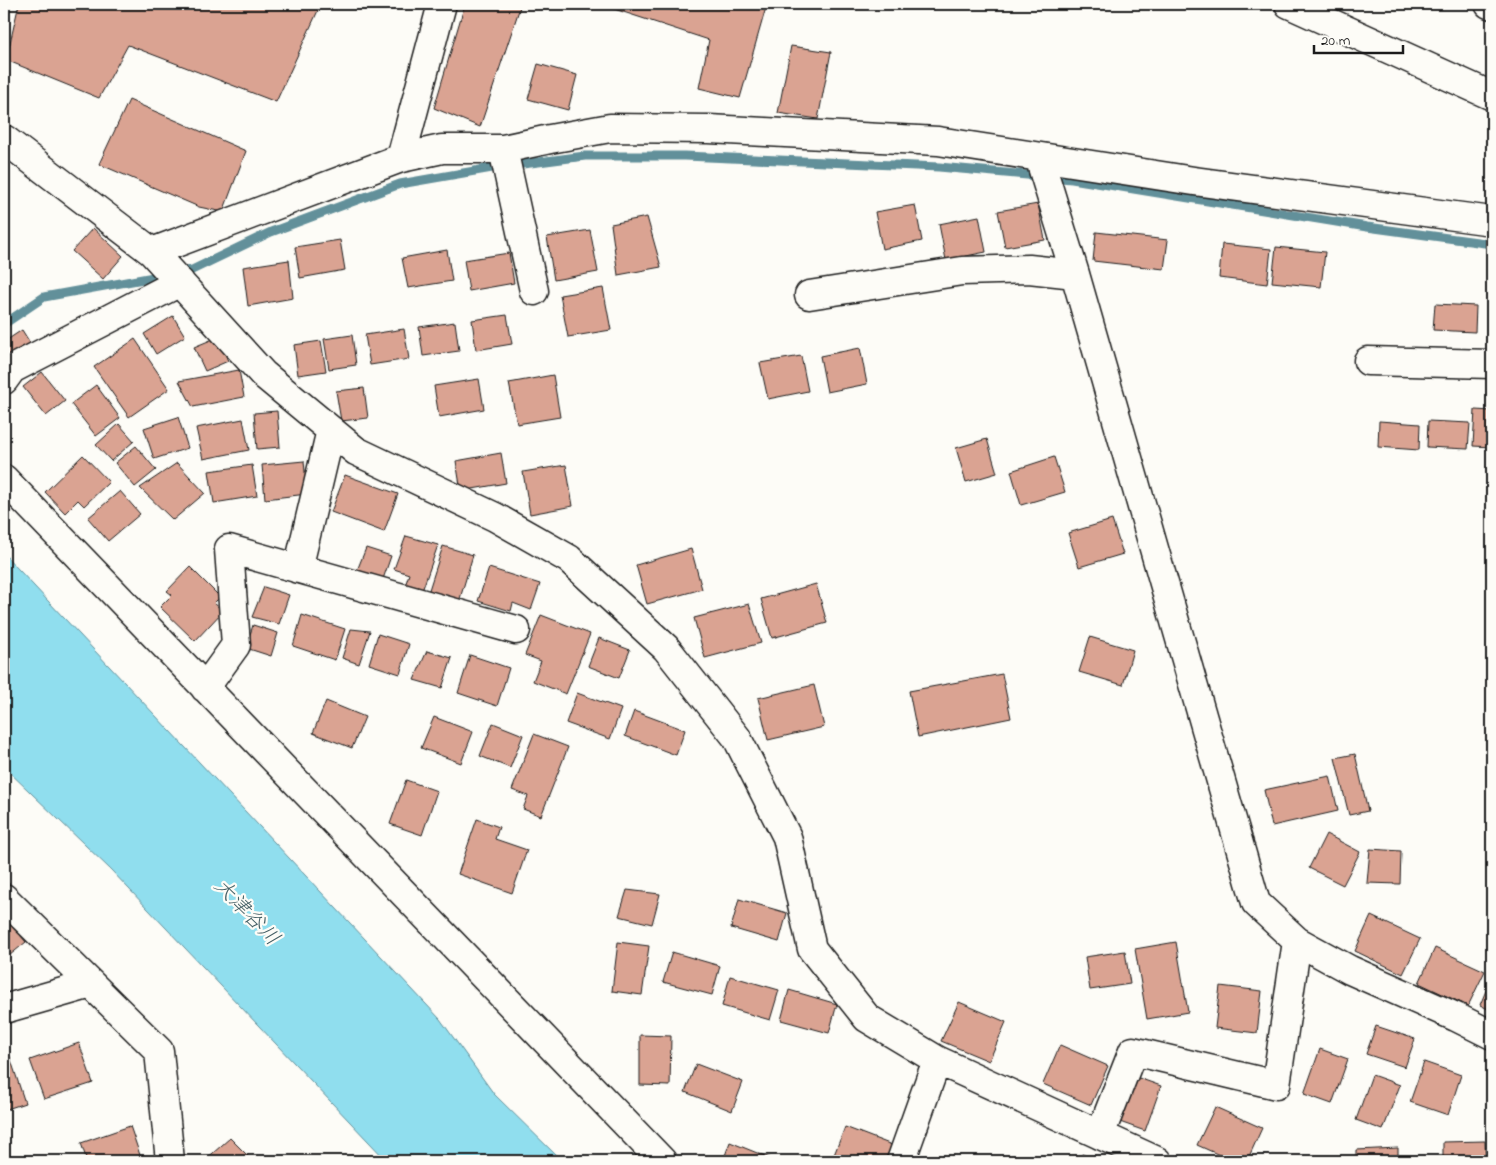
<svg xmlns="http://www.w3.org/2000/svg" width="1496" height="1165" font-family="'Indie Flower','Klee One',sans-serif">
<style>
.water{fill:#90deee;stroke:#62909a}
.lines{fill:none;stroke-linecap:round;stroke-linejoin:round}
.stream{stroke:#62909a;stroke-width:9}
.building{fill:#daa392;stroke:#1c1c1c}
.minor-casing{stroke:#1c1c1c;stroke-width:31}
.major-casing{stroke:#1c1c1c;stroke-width:31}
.minor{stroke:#fdfcf7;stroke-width:28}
.major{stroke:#fdfcf7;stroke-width:28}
.labels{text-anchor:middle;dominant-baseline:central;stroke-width:4.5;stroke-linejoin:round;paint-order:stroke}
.water-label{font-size:21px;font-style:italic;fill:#456066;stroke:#fdfcf7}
</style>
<rect width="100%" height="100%" fill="#fdfcf7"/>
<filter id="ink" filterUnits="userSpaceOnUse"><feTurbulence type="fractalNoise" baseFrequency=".02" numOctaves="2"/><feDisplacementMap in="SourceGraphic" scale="10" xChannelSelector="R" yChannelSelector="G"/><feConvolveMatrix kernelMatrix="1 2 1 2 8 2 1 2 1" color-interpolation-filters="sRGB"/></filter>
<g filter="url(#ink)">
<path class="water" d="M4,554L440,1019L494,1094L562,1161H387L111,870L4,767Z"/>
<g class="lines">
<path class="stream" d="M4,324L44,297L192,270L271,232L400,184L492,168L585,156H685L939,167L1072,179L1367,227L1492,244"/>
</g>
<path class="building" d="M19,4H321L276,102L128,45L99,98L6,60Z
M465,4H521L480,127L434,108Z
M599,4H767L740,98L699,88L709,40Z
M791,46L831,52L818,119L778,113Z
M538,64L577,75L568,110L528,99Z
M129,100L246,151L223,212L199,207L99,164Z
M1038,204L1045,240L1005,247L998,211Z
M915,205L922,241L882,249L875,212Z
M979,216L986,252L946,260L939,224Z
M647,217L661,267L618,275L611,224Z
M93,228L123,256L103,279L72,251Z
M590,230L598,272L554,280L547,237Z
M1096,232L1168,240L1164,269L1093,261Z
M340,240L345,270L300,278L295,247Z
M1222,244L1271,249L1267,284L1219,278Z
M1276,247L1325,252L1321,287L1272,282Z
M447,250L452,281L408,288L402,258Z
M509,253L514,283L469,291L464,260Z
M289,260L293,298L248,306L243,267Z
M603,288L611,330L568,337L560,295Z
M1489,303L1492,304V330H1488Z
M1435,304L1476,306L1475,332L1433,330Z
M507,315L512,344L476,350L472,320Z
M173,316L185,336L156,354L144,334Z
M455,322L459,351L423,356L419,327Z
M404,329L409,359L370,365L365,335Z
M22,330L32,346L4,365V342Z
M352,335L356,365L329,369L324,339Z
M218,337L228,361L205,371L194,347Z
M135,339L169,389L129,417L94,367Z
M321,341L326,371L298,375L294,345Z
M860,348L867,384L827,392L820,356Z
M801,356L808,391L768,399L760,363Z
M239,370L244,397L193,407L179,381Z
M42,372L65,401L46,416L23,387Z
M553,375L560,417L517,424L509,383Z
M479,379L484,409L439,417L434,386Z
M96,385L120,418L96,436L71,404Z
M364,388L368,418L341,421L336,391Z
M1475,410L1492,411V447L1473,446Z
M277,411L280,447L257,449L254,413Z
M178,417L188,448L154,459L144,428Z
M243,419L249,450L203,459L196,428Z
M1379,421L1420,424L1419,450L1378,447Z
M1428,421L1470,423L1468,449L1427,447Z
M119,424L134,441L111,461L96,445Z
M987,439L997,473L966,482L956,448Z
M136,446L156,470L135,487L115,463Z
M501,453L506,483L461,491L456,461Z
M83,455L109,482L84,506L78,500L65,513L45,492Z
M1054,457L1065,492L1021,505L1011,471Z
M304,461L307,494L265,499L262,465Z
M177,463L205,493L173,520L140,488Z
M252,465L257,496L214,503L209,471Z
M566,465L573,506L530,514L523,472Z
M345,475L398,494L384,532L331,512Z
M120,491L140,514L108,541L88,518Z
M1112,520L1123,554L1079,567L1068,533Z
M406,536L438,545L422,591L405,586L409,574L394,569Z
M443,546L473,555L459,602L428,593Z
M366,548L391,556L381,585L354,578Z
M691,549L702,589L647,604L636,565Z
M190,567L220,597L214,603L223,611L195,641L160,607L172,595L167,591Z
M489,568L540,584L531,610L513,603L511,611L478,601Z
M816,584L827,623L772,638L761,599Z
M264,587L289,595L279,624L252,617Z
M749,604L761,643L705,658L694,618Z
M302,615L345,629L335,660L293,646Z
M541,615L590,634L566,694L533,681L541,661L525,655Z
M253,625L278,633L271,656L246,648Z
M351,629L370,631L359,664L342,658Z
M378,634L409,644L400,674L369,664Z
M1090,637L1133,650L1123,685L1079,672Z
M599,638L630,650L619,678L588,666Z
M427,651L452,658L442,688L414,680Z
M470,655L509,668L497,706L458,693Z
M1002,674L1011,718L918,737L909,691Z
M814,685L824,727L768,740L758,698Z
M577,693L621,709L610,739L566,723Z
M326,701L365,717L352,748L313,733Z
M634,711L685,730L676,755L625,736Z
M434,717L473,732L461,763L421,748Z
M493,723L523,735L510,768L480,756Z
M534,734L568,747L541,816L523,809L528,796L512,790Z
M1355,754L1368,811L1349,815L1335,758Z
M1330,776L1338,811L1272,826L1264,790Z
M406,780L437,791L422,835L390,824Z
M477,819L499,827L495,839L527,850L512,893L458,874Z
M1326,834L1360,852L1343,885L1309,868Z
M1370,849L1401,851L1400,884L1367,883Z
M627,890L660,894L652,924L619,916Z
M739,899L787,913L779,942L731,928Z
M4,916L26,942L4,960Z
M1371,916L1420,939L1403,974L1355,951Z
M618,942L649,946L642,995L612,991Z
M1176,942L1188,1012L1147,1019L1135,949Z
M1435,948L1485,971L1468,1006L1419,983Z
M1125,951L1130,984L1090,990L1085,957Z
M672,952L720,966L712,995L663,982Z
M730,976L779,990L770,1020L722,1006Z
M1492,976V1011L1480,1005Z
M1220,986L1262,991L1257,1033L1215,1028Z
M789,990L837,1004L829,1033L781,1020Z
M959,1002L1006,1022L989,1061L941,1041Z
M1376,1026L1415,1039L1405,1067L1366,1054Z
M640,1035L671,1036L670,1086L640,1085Z
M79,1043L93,1083L44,1099L30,1060Z
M1060,1045L1108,1066L1091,1105L1043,1084Z
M1320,1049L1348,1059L1332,1104L1304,1094Z
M9,1054L25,1103L4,1110V1056Z
M1424,1062L1461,1075L1448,1115L1410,1102Z
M696,1064L743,1082L732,1111L685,1092Z
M1372,1075L1400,1085L1383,1130L1356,1120Z
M1133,1076L1161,1086L1145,1131L1117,1121Z
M1215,1107L1262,1128L1247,1161H1233L1197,1145Z
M130,1126L142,1161H87L81,1143Z
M845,1127L892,1145L885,1161H848L834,1155Z
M230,1138L253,1161H204Z
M1485,1141L1486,1161H1443V1142Z
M730,1142L777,1161H723Z
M1398,1148V1161H1356V1150Z
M1082,1154L1098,1161H1079Z"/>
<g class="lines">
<g class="minor-casing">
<path id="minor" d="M1489,4L1492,5
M4,139L152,252L263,374L356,451L495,517L569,559L666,648L737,738L787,837L812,949L867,1018L937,1060L1157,1161
M503,149L534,291
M1039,157L1075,274L1256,903L1297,941L1350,970L1456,1017L1492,1035
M401,158L442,4
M152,252L401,158L442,149H503L550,139L610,128L709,129L938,141L1194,181L1492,221
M809,295L962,271L1029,269L1075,274
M1368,361L1492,364
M4,380L12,369L180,282
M4,479L662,1161
M298,569L331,430
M205,688L236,645L229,549L516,630
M4,898L159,1051L170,1161
M4,1009L91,984
M1100,1135L1133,1051L1276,1085L1297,941
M901,1161L937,1060"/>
</g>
<g class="major-casing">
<path id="major" d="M1289,4L1492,96"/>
</g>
<use href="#minor" class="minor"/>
<use href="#major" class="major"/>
</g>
</g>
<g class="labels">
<g class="water-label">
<text transform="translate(246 913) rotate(46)">大津谷川</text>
</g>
</g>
<rect width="1496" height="1165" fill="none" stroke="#fdfcf7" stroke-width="20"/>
<rect x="10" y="10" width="1476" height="1145" fill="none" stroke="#1c1c1c" stroke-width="2" filter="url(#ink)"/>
<path d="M1314 45v8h89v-8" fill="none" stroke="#1c1c1c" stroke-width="2.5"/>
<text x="1321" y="45" font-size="15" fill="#1c1c1c" stroke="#fdfcf7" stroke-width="4" paint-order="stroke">20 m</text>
</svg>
